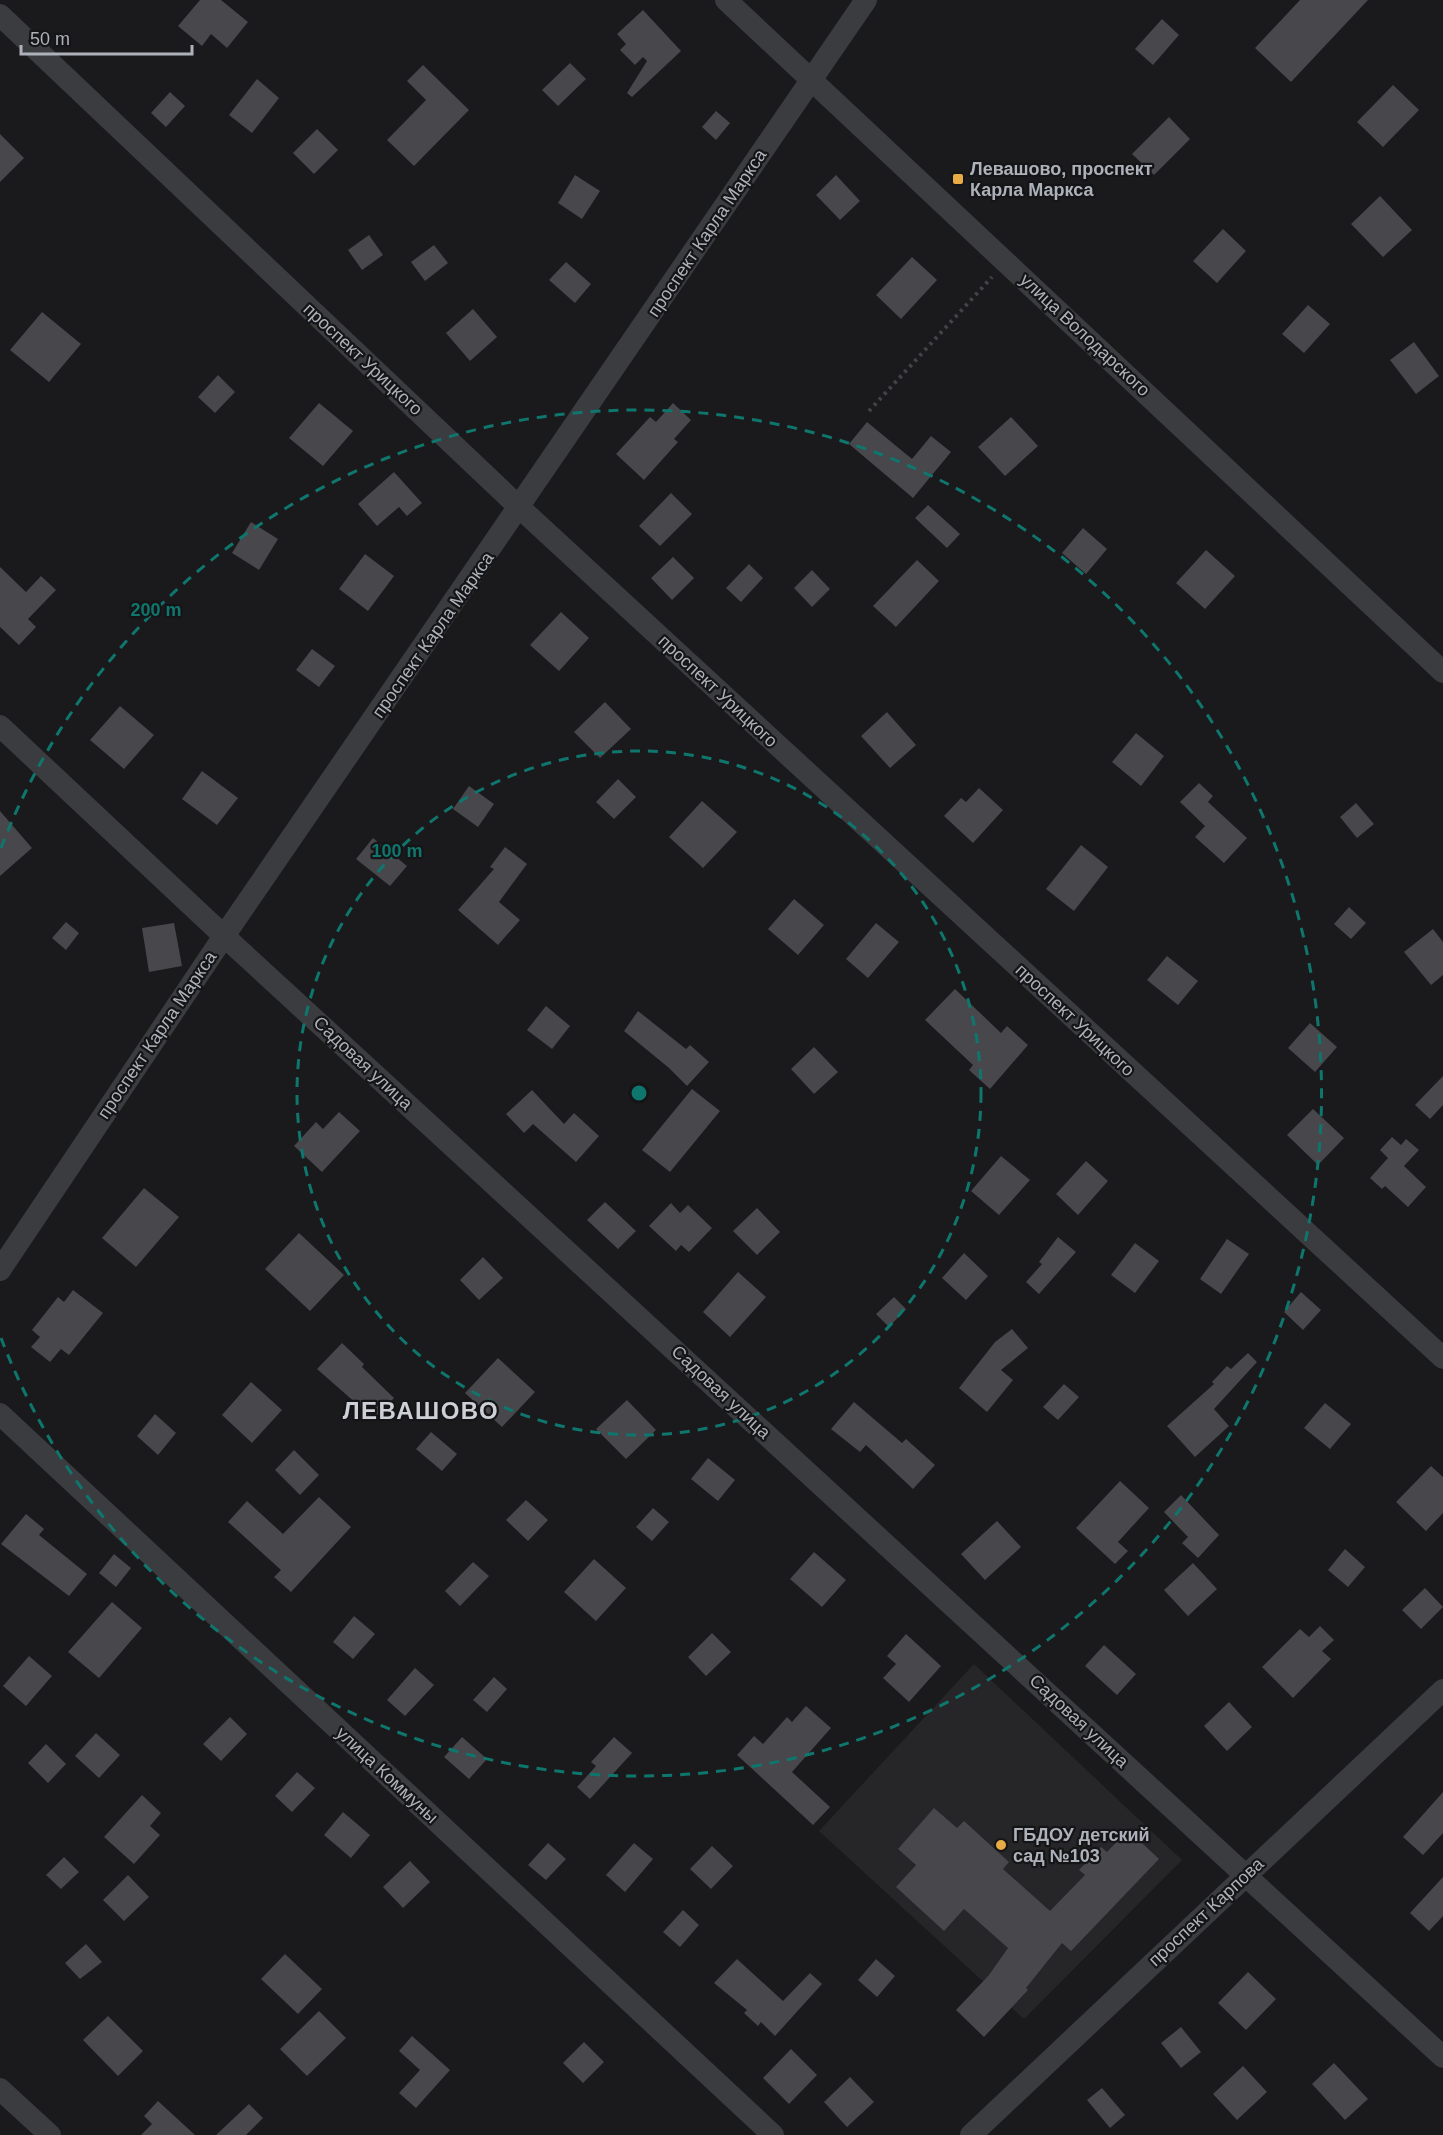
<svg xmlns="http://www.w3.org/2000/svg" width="1443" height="2135" font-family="Helvetica,sans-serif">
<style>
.built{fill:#262629}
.building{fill:#47474c}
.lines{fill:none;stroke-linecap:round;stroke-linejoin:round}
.path{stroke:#414347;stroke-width:4;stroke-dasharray:3 4.5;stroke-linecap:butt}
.minor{stroke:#3b3c40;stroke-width:22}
.ring{fill:none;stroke:#0f766e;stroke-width:3;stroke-dasharray:10 8}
.poi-dot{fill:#e9ab45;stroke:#151517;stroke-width:2}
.labels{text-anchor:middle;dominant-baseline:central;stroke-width:4.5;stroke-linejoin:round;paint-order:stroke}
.poi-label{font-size:18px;font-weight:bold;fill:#adb1ba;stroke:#151517;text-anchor:start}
.street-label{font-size:18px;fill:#adb1ba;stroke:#151517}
.district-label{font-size:24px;font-weight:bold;letter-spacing:1.5px;fill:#ced0d7;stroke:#151517}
.centre{fill:#0f766e;stroke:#151517;stroke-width:3}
.ring-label{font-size:18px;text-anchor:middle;font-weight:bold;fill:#0f766e;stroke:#151517;stroke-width:4.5;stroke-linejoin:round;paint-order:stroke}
</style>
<rect width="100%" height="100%" fill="#1a1a1c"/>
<path class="built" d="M974,1664L1182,1860L1024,2019L819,1831Z"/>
<path class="building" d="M200,0H221L248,22L227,48L211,34L202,46L178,26Z
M1300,0H1368L1291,82L1255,48Z
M643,10L681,51L632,97L627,93L647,61L643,57L635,65L620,50L626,44L617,34Z
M1162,19L1179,35L1153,65L1135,49Z
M570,63L586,79L558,106L542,90Z
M423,65L469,110L414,166L387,140L426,100L407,81Z
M257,79L279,98L252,133L229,115Z
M1393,85L1419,110L1383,147L1357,122Z
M170,92L185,106L166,127L151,113Z
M716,111L730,123L716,140L702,127Z
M1169,117L1190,139L1154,175L1132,154Z
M317,129L338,150L314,174L293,153Z
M0,134L24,158L0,182Z
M575,175L600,191L582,219L558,203Z
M836,175L860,201L840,220L816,195Z
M1380,196L1412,230L1383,257L1351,224Z
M1223,229L1246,251L1217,283L1193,261Z
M369,235L383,255L362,270L348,250Z
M434,245L448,263L425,281L411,262Z
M912,257L937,280L901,319L876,295Z
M566,262L591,284L575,303L549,280Z
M1308,305L1330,324L1304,353L1282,334Z
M473,309L497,337L470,361L446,333Z
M42,312L81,344L49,382L10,350Z
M1414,342L1439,376L1416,394L1390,360Z
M218,375L235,392L215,413L198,397Z
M319,403L353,431L323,466L289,438Z
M673,403L691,420L674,439L678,442L644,480L616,454L650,417L656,422Z
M1011,417L1038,446L1005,476L978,447Z
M867,422L912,459L931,436L951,452L913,498L849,444Z
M394,472L422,503L407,516L399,507L377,526L358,504Z
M671,493L692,514L660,546L639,526Z
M928,505L960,534L947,548L915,518Z
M251,522L278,539L259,570L232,553Z
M1083,528L1107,549L1086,574L1062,553Z
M1206,550L1235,576L1205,609L1176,583Z
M365,554L394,576L368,611L339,589Z
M673,557L694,578L672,600L651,578Z
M917,560L939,581L896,627L873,606Z
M749,564L763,578L741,602L726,588Z
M0,567L26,592L41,576L56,590L28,619L36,627L19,645L0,627Z
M812,570L830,589L812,607L794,588Z
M561,612L589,638L559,671L530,645Z
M312,649L335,666L319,687L296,670Z
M605,702L631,729L600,758L574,732Z
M120,706L154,735L124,769L90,740Z
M887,712L916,745L890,768L861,736Z
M1136,733L1164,756L1141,786L1112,762Z
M202,771L238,798L217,825L182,799Z
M618,779L636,797L614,819L596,802Z
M1199,783L1213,796L1208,802L1247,838L1224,863L1195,837L1205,826L1180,802Z
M469,786L494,804L478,827L453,809Z
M979,788L1003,810L973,843L944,816L961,798L966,802Z
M702,801L737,832L703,868L669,837Z
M1356,803L1374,824L1357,838L1340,817Z
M0,811L32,848L0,876Z
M373,838L407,866L390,886L356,859Z
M1081,845L1108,867L1074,911L1046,889Z
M505,847L527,864L499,902L520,920L498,945L458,910L494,869L490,867Z
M794,899L824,925L798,955L768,929Z
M1349,907L1366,923L1351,939L1334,924Z
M66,922L79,933L66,950L52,938Z
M174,923L182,966L149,972L142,928Z
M876,923L899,942L868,978L846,959Z
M1433,929L1443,942V975L1431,985L1404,952Z
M1167,956L1198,981L1178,1005L1147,980Z
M955,989L1001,1033L1007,1026L1028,1045L990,1089L969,1070L973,1065L925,1020Z
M546,1006L570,1026L552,1049L527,1030Z
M638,1011L686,1049L690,1045L709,1062L687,1086L669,1068L624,1031Z
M1310,1023L1337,1047L1315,1072L1288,1048Z
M814,1047L838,1072L814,1094L791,1069Z
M1443,1076V1105L1430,1119L1415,1105Z
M692,1089L720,1111L670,1172L642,1150Z
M532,1090L564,1124L574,1113L599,1136L576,1162L533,1124L524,1133L506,1114Z
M1313,1109L1344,1138L1318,1165L1287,1135Z
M339,1112L360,1131L322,1172L294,1146L316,1122L323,1129Z
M1392,1137L1401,1145L1406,1139L1419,1150L1404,1166L1426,1187L1408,1207L1385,1186L1382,1189L1370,1178L1388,1158L1380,1150Z
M1001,1156L1030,1180L999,1215L971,1191Z
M1086,1161L1108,1181L1078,1215L1056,1194Z
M144,1188L179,1217L136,1267L102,1238Z
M605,1202L636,1231L618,1249L587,1220Z
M671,1203L680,1213L688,1205L712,1228L689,1252L681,1245L676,1251L649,1226Z
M757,1208L780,1232L757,1255L733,1231Z
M299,1233L344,1275L310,1311L265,1269Z
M1058,1237L1076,1252L1039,1294L1026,1282L1042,1264L1039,1262Z
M1227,1239L1249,1254L1221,1294L1200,1279Z
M1135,1243L1159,1261L1135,1293L1111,1275Z
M964,1253L988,1276L966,1300L942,1278Z
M483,1257L503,1278L479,1300L460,1280Z
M738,1272L766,1297L730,1337L703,1312Z
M73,1290L103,1313L69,1355L61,1349L50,1362L31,1347L40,1337L32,1330L58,1297L64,1302Z
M1301,1292L1321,1310L1303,1330L1284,1312Z
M894,1297L906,1309L889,1327L876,1314Z
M1012,1329L1028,1348L1001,1370L1013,1380L987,1412L959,1388L995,1342Z
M342,1343L364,1364L362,1367L394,1398L374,1419L317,1369Z
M1248,1353L1257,1362L1214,1409L1229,1426L1195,1457L1167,1426L1214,1384L1212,1382L1227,1366L1231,1369Z
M498,1358L535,1392L502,1427L465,1393Z
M251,1382L282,1410L252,1443L222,1415Z
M1064,1384L1079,1397L1058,1420L1043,1407Z
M627,1400L656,1430L626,1459L596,1429Z
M854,1402L902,1443L906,1439L935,1465L913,1489L866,1445L860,1452L831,1429Z
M1325,1403L1351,1424L1330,1449L1304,1428Z
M155,1414L176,1433L158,1455L137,1436Z
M431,1432L457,1454L442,1471L416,1449Z
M294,1450L319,1475L300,1495L275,1470Z
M708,1458L735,1480L718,1501L691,1479Z
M1431,1466L1443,1477V1513L1426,1531L1396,1502Z
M1120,1481L1149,1508L1118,1542L1128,1551L1115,1564L1076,1528Z
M1181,1495L1219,1535L1198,1558L1182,1543L1188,1537L1164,1512Z
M319,1497L351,1527L291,1592L274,1577L281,1570L228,1522L247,1501L283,1534Z
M526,1500L548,1520L528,1541L506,1520Z
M653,1508L669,1522L652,1541L636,1527Z
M26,1514L44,1529L39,1535L87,1574L69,1596L1,1544Z
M997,1521L1021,1547L985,1580L961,1554Z
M1345,1549L1365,1567L1348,1587L1328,1570Z
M814,1552L846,1580L822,1607L790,1579Z
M114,1554L131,1568L116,1587L99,1573Z
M594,1559L626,1588L596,1621L564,1592Z
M473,1562L489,1576L460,1606L445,1591Z
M1193,1563L1217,1589L1188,1616L1164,1590Z
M1425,1588L1443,1607L1421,1629L1402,1610Z
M112,1602L142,1628L99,1678L68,1652Z
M354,1616L375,1634L353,1659L333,1642Z
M1320,1626L1334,1640L1322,1651L1331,1659L1293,1698L1262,1667L1300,1629L1309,1637Z
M712,1633L731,1652L706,1676L688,1657Z
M906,1634L941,1666L909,1702L883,1678L896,1664L887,1656Z
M1104,1645L1136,1674L1117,1695L1085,1666Z
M29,1656L52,1676L26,1706L3,1686Z
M415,1668L434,1685L405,1716L387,1700Z
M494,1677L507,1689L487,1712L473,1700Z
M1229,1702L1252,1727L1227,1751L1204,1726Z
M806,1706L831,1728L792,1772L830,1807L813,1825L737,1755L754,1736L763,1744L787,1717L792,1722Z
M230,1717L247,1734L221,1761L203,1744Z
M96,1733L120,1755L99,1778L75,1756Z
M462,1737L487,1759L469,1779L444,1757Z
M614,1737L632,1753L590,1799L577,1787L596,1766L591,1762Z
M46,1744L66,1764L48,1783L28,1763Z
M297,1772L315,1788L292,1812L275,1796Z
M1443,1792V1833L1423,1855L1403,1837Z
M142,1795L161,1813L150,1826L160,1835L134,1864L104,1837Z
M934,1808L957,1828L964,1821L1009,1862L1003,1869L1050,1911L1085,1875L1079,1870L1101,1847L1107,1852L1128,1830L1159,1859L1071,1951L1062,1943L1026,1988L1028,1990L984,2037L956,2010L989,1975L1008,1948L964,1909L944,1931L896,1887L916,1865L898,1849Z
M343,1812L370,1835L351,1858L324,1835Z
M548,1843L566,1859L546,1880L528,1865Z
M634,1843L653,1859L625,1892L606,1875Z
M712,1846L733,1866L711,1889L690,1869Z
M64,1857L79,1872L61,1889L46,1875Z
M410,1861L430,1882L403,1908L383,1887Z
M128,1875L149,1897L124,1921L103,1900Z
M1443,1877V1916L1429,1931L1410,1913Z
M683,1910L699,1925L680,1947L663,1932Z
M86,1944L102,1962L80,1979L65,1963Z
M285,1954L322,1989L298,2014L261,1979Z
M737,1959L783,2001L810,1973L822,1984L775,2036L761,2022L758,2026L744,2013L747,2010L714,1983Z
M876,1959L895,1976L877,1997L858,1980Z
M1248,1972L1276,1999L1246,2030L1218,2003Z
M319,2011L346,2038L307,2076L280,2049Z
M108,2016L143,2051L118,2076L83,2040Z
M1181,2027L1201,2052L1181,2068L1161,2043Z
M412,2036L450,2070L416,2108L399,2093L420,2070L399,2051Z
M584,2042L604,2062L583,2083L563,2063Z
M791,2049L817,2075L789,2104L763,2078Z
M1334,2063L1368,2099L1345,2120L1312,2084Z
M1243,2066L1267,2092L1237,2120L1213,2094Z
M850,2077L874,2102L847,2127L824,2102Z
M1102,2088L1125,2115L1110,2128L1087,2100Z
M158,2101L195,2135H141L152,2124L144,2116Z
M249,2104L263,2118L246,2135H216Z"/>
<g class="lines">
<path class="path" d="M869,411L992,277"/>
<path class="minor" d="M726,0L1443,672
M0,15L520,508L1443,1358
M0,726L224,936L1443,2057
M0,1270L224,936L866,0
M0,1414L773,2135
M0,2089L50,2135
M971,2135L1443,1690"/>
</g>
<g class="ring">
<circle cx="639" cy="1093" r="342"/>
<path d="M1 848A683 683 0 1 1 1 1338"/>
</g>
<g class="poi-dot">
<rect x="952" y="173" width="12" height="12" rx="3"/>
<circle cx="1001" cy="1845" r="6"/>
</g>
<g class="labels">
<g class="poi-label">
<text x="970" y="169">Левашово, проспект<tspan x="970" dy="21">Карла Маркса</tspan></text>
<text x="1013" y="1835">ГБДОУ детский<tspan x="1013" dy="21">сад №103</tspan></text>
</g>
<g class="street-label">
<text transform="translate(707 233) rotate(-56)">проспект Карла Маркса</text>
<text transform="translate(1085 335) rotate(43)">улица Володарского</text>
<text transform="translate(363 359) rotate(43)">проспект Урицкого</text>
<text transform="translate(433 635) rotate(-55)">проспект Карла Маркса</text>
<text transform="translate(718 691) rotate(43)">проспект Урицкого</text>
<text transform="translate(1075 1020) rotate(43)">проспект Урицкого</text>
<text transform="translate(157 1035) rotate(-56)">проспект Карла Маркса</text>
<text transform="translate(363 1063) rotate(43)">Садовая улица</text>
<text transform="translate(721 1392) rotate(43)">Садовая улица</text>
<text transform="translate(1079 1721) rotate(43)">Садовая улица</text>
<text transform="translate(387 1775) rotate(43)">улица Коммуны</text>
<text transform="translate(1206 1912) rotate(-43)">проспект Карпова</text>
</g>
<g class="district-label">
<text x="421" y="1410">ЛЕВАШОВО</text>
</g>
</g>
<circle cx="639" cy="1093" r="9" class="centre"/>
<g class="ring-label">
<text x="156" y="616">200 m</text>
<text x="397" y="857">100 m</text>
</g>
<path d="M21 45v9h171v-9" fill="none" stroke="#adb1ba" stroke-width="3"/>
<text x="30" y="45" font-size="18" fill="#adb1ba" stroke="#151517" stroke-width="4.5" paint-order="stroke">50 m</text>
</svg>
